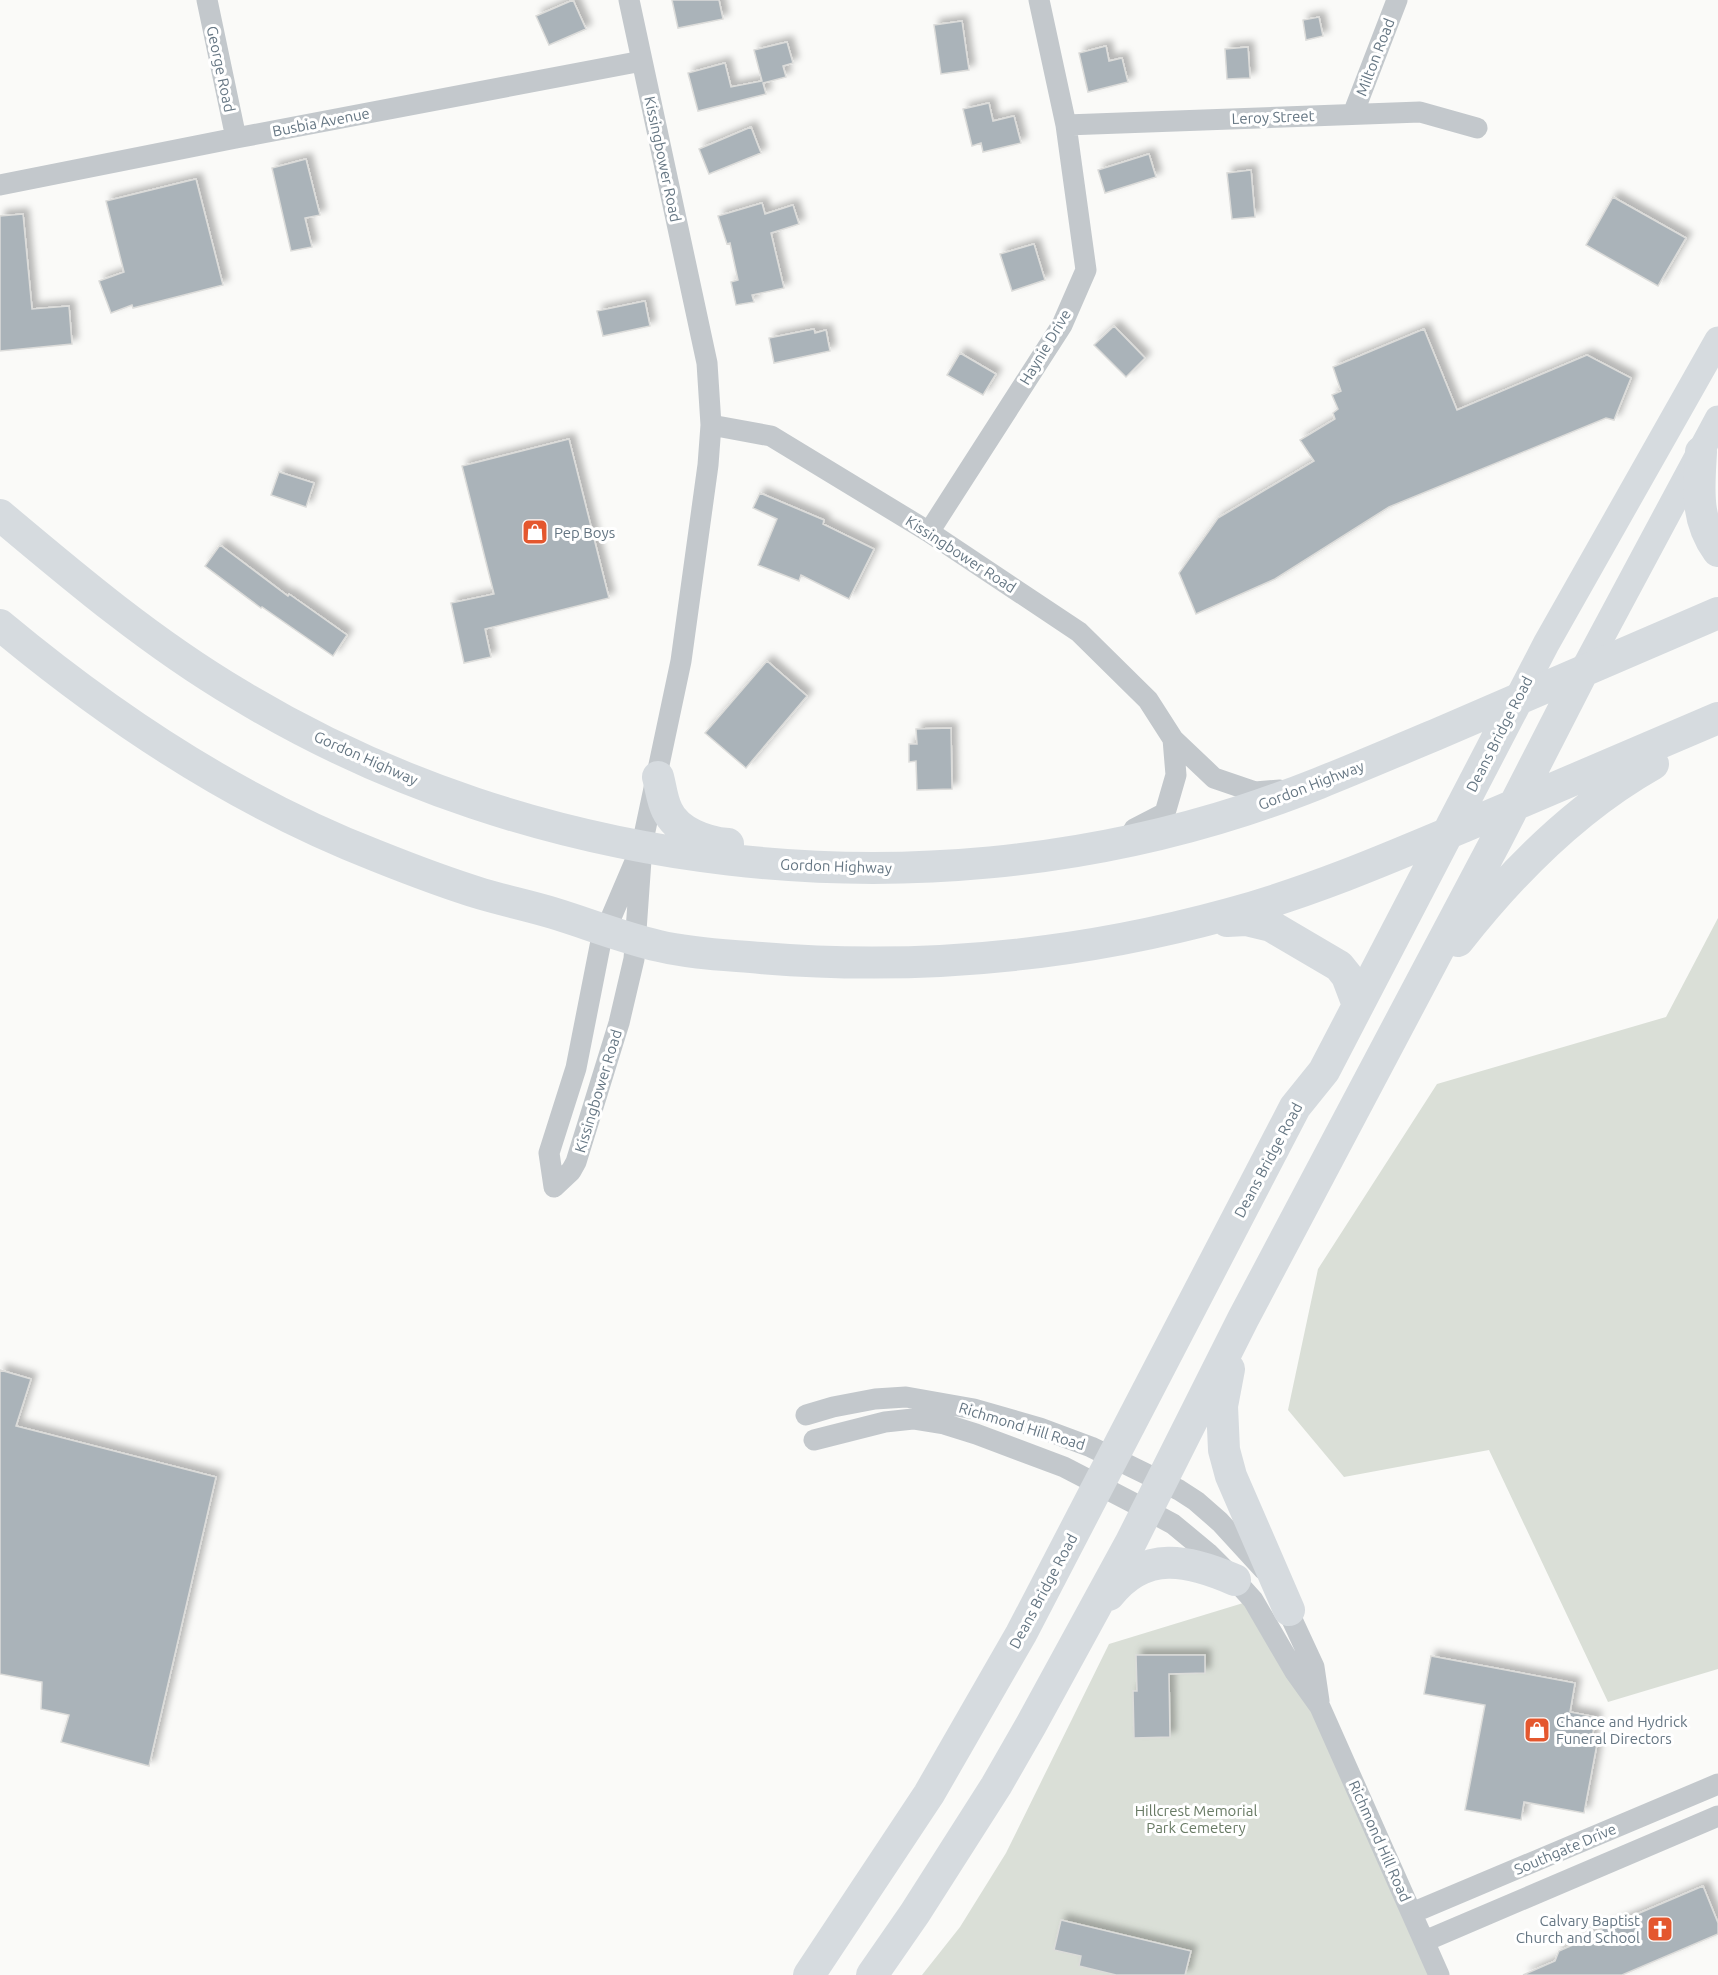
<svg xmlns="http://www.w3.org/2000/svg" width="1718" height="1975" font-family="Ubuntu,sans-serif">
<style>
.green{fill:#dadfd7}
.building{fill:#aab3b9;stroke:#dcdcda;stroke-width:1.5;filter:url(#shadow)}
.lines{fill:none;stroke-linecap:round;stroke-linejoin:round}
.minor{stroke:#c3c8cc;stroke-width:21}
.major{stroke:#d6dbdf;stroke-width:27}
.highway{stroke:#d6dbdf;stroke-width:32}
.labels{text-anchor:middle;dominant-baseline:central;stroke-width:6;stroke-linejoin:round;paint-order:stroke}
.street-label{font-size:15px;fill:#657683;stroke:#fff}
.poi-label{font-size:15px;fill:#657683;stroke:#fff;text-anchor:start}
.park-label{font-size:15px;fill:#687a64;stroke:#fff}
</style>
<defs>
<filter id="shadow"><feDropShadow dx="5.5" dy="-5.5" stdDeviation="3" flood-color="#0004"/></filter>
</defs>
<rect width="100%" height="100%" fill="#fafaf8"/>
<path class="green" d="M1718,918V1669L1608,1702L1489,1450L1344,1477L1288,1410L1318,1269L1437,1084L1666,1017Z
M1253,1600L1363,1804L1439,1975H922L960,1927L1006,1853L1109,1644Z"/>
<path class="building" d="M573,0L586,29L549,45L536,16Z
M672,0H719L723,19L678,28Z
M1319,17L1323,36L1306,40L1303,20Z
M962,21L969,70L941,74L934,25Z
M787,42L793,63L783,66L786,77L763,83L766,94L698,111L688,73L725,63L731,87L762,81L754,50Z
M1106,46L1109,61L1122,58L1128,82L1088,92L1079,53Z
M1248,47L1250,78L1227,79L1225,49Z
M989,103L993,121L1014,116L1021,143L983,152L981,143L972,146L963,109Z
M751,127L761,153L709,174L699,149Z
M1149,154L1156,177L1105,193L1098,170Z
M306,159L320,215L305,218L312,247L291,251L272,168Z
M1251,170L1255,217L1232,219L1227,173Z
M196,179L223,285L133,308L132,305L111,313L99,281L124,272L106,201Z
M1613,197L1686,238L1658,286L1586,245Z
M762,203L765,214L793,205L799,224L771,233L784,288L752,295L754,302L736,305L731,282L738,280L730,243L727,244L718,216Z
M23,214L32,309L69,306L72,344L0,351V216Z
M1034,244L1045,280L1012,291L1000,254Z
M645,301L650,326L603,336L597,311Z
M1114,326L1145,358L1126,377L1094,345Z
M814,329L815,333L826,330L830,351L774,363L769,338Z
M1424,329L1457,410L1587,355L1631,378L1614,420L1606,418L1389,507L1275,579L1196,614L1179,573L1218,518L1314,461L1300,440L1335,419L1333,413L1338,409L1332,395L1341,391L1333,367Z
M960,353L996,374L983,395L947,375Z
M569,439L609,598L485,629L491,657L464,663L451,603L494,594L462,466Z
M279,472L314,483L306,507L271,495Z
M760,493L824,520L823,524L874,549L849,599L801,575L799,581L758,565L777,519L753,508Z
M220,545L288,596L289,594L347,635L333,656L262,607L261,608L205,566Z
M767,661L807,696L746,768L705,733Z
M951,728L952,789L917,790L916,761L909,762V744H917L916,729Z
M0,1370L31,1379L16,1426L216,1477L149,1766L61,1742L69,1715L41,1709L42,1682L0,1674Z
M1136,1655H1205V1673L1169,1674L1170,1737L1134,1738L1133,1691H1137Z
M1431,1656L1575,1683L1570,1712L1596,1717L1591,1743L1597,1744L1584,1813L1524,1802L1521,1820L1465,1810L1485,1705L1424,1694Z
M1703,1886L1718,1923V1934L1622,1975H1523L1555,1961L1559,1951L1584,1940L1583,1937Z
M1061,1920L1191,1951L1185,1975H1116L1079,1966L1081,1956L1054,1950Z"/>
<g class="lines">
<path class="minor" d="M207,0L236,138
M1353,114L1397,0
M1066,125L1420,112L1477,128
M0,185L236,138L642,61
M711,425L771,436L929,532L1079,632L1148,700L1173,739L1214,778L1255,792L1280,790
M929,532L1062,325L1086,270L1066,125L1039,0
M1134,829L1165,813L1176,775L1173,739
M554,1187L549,1153L576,1068L601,941L642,845L681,661L708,465L711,425L707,363L629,0
M554,1187L571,1171L576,1162L619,1023L634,959L641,860
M806,1415L833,1407L875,1399L906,1397L974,1409L1040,1428L1091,1447L1179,1490L1196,1501L1220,1522L1264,1570
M814,1440L885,1422L913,1419L944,1424L976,1434L1064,1467L1147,1510L1173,1524L1208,1553L1235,1580L1253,1600L1295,1672L1320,1707L1439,1975
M1282,1598L1314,1667L1319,1701
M1412,1913L1718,1784
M1425,1941L1718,1816"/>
<path class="major" d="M1583,671L1718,419
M1517,700L1546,644L1718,340"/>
<path class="highway" d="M1701,452C1699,489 1695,519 1718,551
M0,515C76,579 152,643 238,694C535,874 915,917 1245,810C1310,789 1372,761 1435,735C1530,695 1624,653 1718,613
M0,625C114,720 238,802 377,856C412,870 446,883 482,894C506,901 530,906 553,913C589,924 624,938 659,946C692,954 728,955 761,958C918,971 1076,956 1229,914C1310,892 1385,860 1463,827C1548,791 1633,755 1718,718
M658,777C661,788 662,800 667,810C677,832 706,842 728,844
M1227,921L1246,920L1271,926L1339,966L1347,976L1358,1005
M1458,941C1512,872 1577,807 1653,764
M1229,1369L1222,1406L1224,1450L1231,1476L1289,1610
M1109,1595C1145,1549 1189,1560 1235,1580
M809,1975L929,1794L1021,1634L1295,1107L1324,1071L1517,700
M872,1975L915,1913L996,1786L1031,1725L1131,1542L1243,1319L1497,839L1583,671"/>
</g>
<defs>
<g id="shop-square" transform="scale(1.35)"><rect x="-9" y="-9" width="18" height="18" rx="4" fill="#e4572e" stroke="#fff"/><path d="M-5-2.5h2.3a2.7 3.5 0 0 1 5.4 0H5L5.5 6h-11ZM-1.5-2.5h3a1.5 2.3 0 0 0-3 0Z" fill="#fff"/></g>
<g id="church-square" transform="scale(1.35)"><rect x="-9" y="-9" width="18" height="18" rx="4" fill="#e4572e" stroke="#fff"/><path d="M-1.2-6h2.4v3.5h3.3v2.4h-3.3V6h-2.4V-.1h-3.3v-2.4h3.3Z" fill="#fff"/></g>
</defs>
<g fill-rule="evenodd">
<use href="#shop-square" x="535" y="532"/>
<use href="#shop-square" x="1537" y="1730"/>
<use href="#church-square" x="1660" y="1929"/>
</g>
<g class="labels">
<g class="street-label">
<text transform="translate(1375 57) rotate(-69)">Milton Road</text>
<text transform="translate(221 69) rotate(78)">George Road</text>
<text transform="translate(1273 117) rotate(-2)">Leroy Street</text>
<text transform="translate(321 122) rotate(-11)">Busbia Avenue</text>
<text transform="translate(663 159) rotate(78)">Kissingbower Road</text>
<text transform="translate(1045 347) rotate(-59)">Haynie Drive</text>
<text transform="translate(961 554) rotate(33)">Kissingbower Road</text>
<text transform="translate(1499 734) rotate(-63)">Deans Bridge Road</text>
<text transform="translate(366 758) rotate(24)">Gordon Highway</text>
<text transform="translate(1311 785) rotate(-21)">Gordon Highway</text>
<text transform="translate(836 866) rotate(2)">Gordon Highway</text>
<text transform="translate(598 1091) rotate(-73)">Kissingbower Road</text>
<text transform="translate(1268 1160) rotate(-62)">Deans Bridge Road</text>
<text transform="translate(1022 1426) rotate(17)">Richmond Hill Road</text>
<text transform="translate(1043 1591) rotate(-62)">Deans Bridge Road</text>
<text transform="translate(1380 1841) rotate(66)">Richmond Hill Road</text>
<text transform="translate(1565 1849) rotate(-23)">Southgate Drive</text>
</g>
<g class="poi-label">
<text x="554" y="532">Pep Boys</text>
<text x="1556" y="1721">Chance and Hydrick<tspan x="1556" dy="17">Funeral Directors</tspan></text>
<text x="1640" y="1920" text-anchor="end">Calvary Baptist<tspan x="1640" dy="17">Church and School</tspan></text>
</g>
<g class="park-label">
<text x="1196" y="1810">Hillcrest Memorial<tspan x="1196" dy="17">Park Cemetery</tspan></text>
</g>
</g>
</svg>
